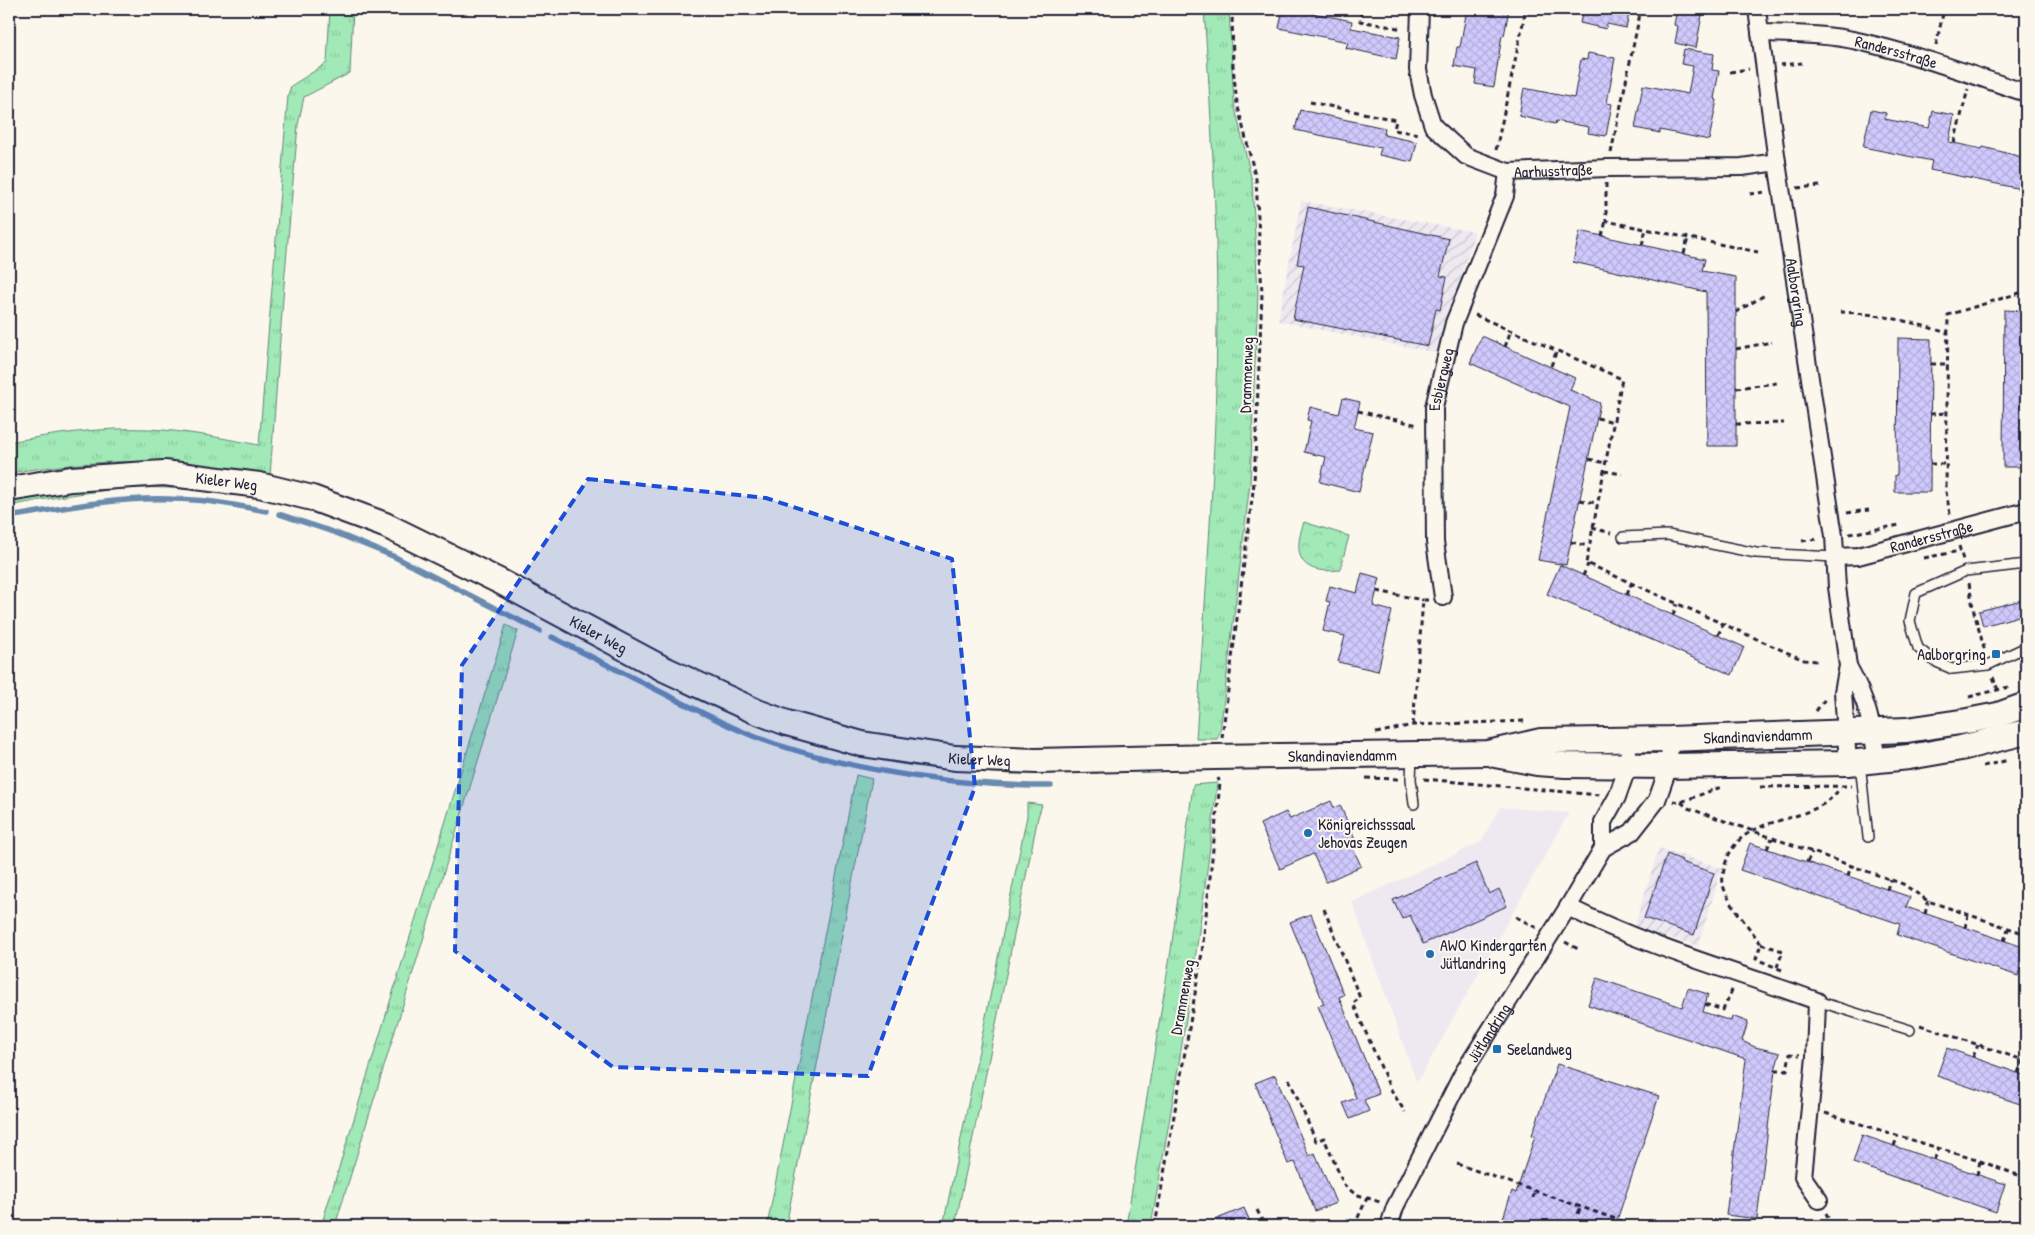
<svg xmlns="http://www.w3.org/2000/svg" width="2035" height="1235" font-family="'Patrick Hand',sans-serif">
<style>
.built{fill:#eee9f1}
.industrial{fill:url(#industrial-furrows)}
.grass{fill:url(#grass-tufts);stroke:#628678}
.forest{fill:url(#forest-crowns);stroke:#628678}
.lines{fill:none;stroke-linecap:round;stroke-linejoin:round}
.stream{stroke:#6b8bae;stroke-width:5.5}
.building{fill:url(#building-cross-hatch);stroke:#22223b}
.lane-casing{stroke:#22223b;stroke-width:12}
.street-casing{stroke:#22223b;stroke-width:20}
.secondary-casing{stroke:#22223b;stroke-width:28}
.path{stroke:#22223b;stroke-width:3;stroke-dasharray:5 4;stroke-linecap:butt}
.lane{stroke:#fbf7ec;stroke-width:9}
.street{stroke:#fbf7ec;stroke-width:16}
.secondary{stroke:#fbf7ec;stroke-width:24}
.marked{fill:#1d4ed8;fill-opacity:0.2;stroke:#1d4ed8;stroke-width:4;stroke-dasharray:10 6;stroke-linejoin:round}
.poi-dot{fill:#1f6fb2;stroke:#fbf7ec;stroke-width:2}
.labels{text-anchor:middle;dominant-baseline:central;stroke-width:4;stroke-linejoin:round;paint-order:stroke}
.street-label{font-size:16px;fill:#22223b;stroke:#fbf7ec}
.poi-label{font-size:16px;fill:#22223b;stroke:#fbf7ec;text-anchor:start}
</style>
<defs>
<pattern id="industrial-furrows" width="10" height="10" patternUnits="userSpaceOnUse" patternTransform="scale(1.25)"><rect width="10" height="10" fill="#eee9f1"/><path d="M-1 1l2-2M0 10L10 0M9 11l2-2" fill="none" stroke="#ccc8d0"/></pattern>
<pattern id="grass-tufts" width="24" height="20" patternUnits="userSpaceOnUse" patternTransform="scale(1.25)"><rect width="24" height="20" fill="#a1e9b6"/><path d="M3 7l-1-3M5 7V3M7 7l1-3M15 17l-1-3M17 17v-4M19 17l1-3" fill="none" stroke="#8ac89d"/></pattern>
<pattern id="forest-crowns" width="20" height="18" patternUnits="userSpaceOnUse" patternTransform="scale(1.25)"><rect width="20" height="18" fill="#a1e9b6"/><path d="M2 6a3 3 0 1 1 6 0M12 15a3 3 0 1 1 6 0" fill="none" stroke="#8ac89d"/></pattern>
<pattern id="building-cross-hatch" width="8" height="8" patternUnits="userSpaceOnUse" patternTransform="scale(1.25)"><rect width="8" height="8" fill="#d0c9fc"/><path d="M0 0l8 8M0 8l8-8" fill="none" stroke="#b2acd9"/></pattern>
</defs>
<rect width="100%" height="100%" fill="#fbf7ec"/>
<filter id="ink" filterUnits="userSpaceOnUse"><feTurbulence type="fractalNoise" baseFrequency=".02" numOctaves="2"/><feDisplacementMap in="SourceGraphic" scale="10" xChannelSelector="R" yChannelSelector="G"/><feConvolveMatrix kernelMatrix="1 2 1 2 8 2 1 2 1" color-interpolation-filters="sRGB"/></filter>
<g filter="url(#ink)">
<path class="built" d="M1500,807L1569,813L1417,1083L1352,902L1481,842Z"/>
<path class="industrial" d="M1301,201L1475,232L1437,353L1278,321Z
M1659,848L1722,868L1698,946L1634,927Z"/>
<path class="grass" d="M330,9H353L350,73L304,97L298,125L284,285L270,476C233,470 195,463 157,462C107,460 58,465 9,473V442C54,434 103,427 149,429C186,431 222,438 259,445L288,95L291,86L327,63Z
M1204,9H1229L1234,103L1252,181L1258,293L1250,483L1220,732L1217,739H1196C1205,598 1217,457 1217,315C1217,213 1211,111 1204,9Z
M157,484L252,494L251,497C213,492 176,486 137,488C94,490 51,498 9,506V502L96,488Z
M506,625L518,631L335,1226H321Z
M562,626L849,750L848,753C824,746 799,740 775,732C700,706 630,665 561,628Z
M868,754L947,767V770C920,767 893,764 867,757Z
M1208,767L1209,769L1206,770L1118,772V770Z
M964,769L1102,771L1098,773L1012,774L963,771Z
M856,775L872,779L786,1226H767Z
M1217,783C1202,932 1177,1079 1151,1226H1126L1171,950L1193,785Z
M1027,803L1042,805L1038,817L955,1226H943L1027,816Z"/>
<path class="forest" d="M1304,522L1349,536L1340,570C1302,575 1291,557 1304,522Z"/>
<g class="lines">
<path class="stream" d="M279,514L336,533L395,557L540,631
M9,517C62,508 117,497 171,499C203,499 235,505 266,511
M552,637C592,657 631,677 671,697C705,714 739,732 775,744C865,773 957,786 1051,786"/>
</g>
<path class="building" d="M1283,9H1293L1352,21L1351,28L1400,37L1396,59L1346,48L1348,42L1279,28Z
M1467,9H1509L1504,36L1502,35L1494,87L1475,84L1477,70L1454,66L1457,47H1460Z
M1583,9H1630L1626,28L1607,24L1606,29L1580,23Z
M1677,9H1703L1696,48L1675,43L1678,26L1674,25Z
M1684,49L1714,54L1712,70L1719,71L1714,99L1717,100L1709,140L1660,130V133L1635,128L1643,85L1688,94L1693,66L1681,64Z
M1588,53L1615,58L1607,103L1612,104L1606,136L1588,133L1589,127L1556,121L1555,124L1519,116L1524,88L1574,98L1581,59L1587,60Z
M1300,110L1385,128L1384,135L1417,142L1412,162L1379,155L1381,148L1295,130Z
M1871,110L1886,113L1885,119L1929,128L1933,111L1954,115L1949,142L1982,149L1983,147L2026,158V190L1930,170L1932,161L1863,147Z
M1308,207L1449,239L1440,276L1447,277L1440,310L1436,309L1428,346L1293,319L1304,265L1297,264Z
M1580,231L1705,259L1702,271L1736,277V446H1707L1706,292L1573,262Z
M2004,310L2026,311V467H2003Z
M1482,336L1575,378L1570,390L1600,403L1566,565L1538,560L1570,407L1470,363Z
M1898,338L1931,339L1930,492H1895V475H1897Z
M1343,398L1360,402L1354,428L1373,432L1359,492L1320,482L1326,457L1304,452L1311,421L1307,420L1310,407L1339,414Z
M1560,565L1744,647L1732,675L1547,594Z
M1362,573L1380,578L1373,606L1392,611L1378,671L1338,662L1345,636L1323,631L1330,602L1326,601L1330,586L1357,593Z
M2026,599V614L1983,626L1979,611Z
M1331,801L1334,808L1340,805L1356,842L1351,844L1361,866L1326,882L1313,854L1280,869L1260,824L1286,812L1290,819Z
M1750,843L1910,897L1906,907L2026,948L2018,976L1897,935L1900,924L1740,870Z
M1667,854L1682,860L1681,862L1714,873L1694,935L1644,918Z
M1476,863L1489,894L1499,889L1507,906L1423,944L1410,915L1402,919L1393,900Z
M1311,914L1344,995L1339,997L1379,1094L1364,1100L1369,1111L1350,1119L1343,1103L1356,1098L1318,1006L1324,1004L1290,922Z
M1597,978L1682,1007L1688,988L1708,994L1703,1012L1731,1021L1732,1016L1748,1022L1742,1041L1755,1047L1780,1053L1775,1070L1757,1219L1726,1215L1746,1059L1588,1005Z
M1947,1048L2026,1076V1106L1937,1076Z
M1557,1064L1659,1096L1615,1226H1518L1502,1221L1512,1191L1516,1193L1535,1136L1532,1135Z
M1275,1075L1309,1156L1315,1153L1336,1203L1315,1211L1295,1162L1288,1164L1255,1083Z
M1862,1135L2005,1184L1996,1212L1853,1163Z
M1244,1208L1252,1226H1200Z"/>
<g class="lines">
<g class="lane-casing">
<path id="lane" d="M1623,537L1668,535L1756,553L1835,557
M2026,564L1966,571L1916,593L1910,621L1918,648L1934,661L1952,669L1988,665L2026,647
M1412,756L1411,779L1414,804
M1860,763L1868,837
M1817,1001L1910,1030"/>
</g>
<g class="street-casing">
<g id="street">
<path id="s1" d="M1420,9L1418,70L1423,95L1433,126L1466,156L1508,172L1608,168L1742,167L1777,162"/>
<path id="s2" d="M1757,9L1777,162L1834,536L1837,587L1848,666L1843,692L1848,763"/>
<path id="s3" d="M1760,33C1794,34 1829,34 1862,42C1918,55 1972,75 2026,93"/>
<path id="s4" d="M1835,557L1858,556L2026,511"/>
<path id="s5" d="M1443,597L1435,542L1434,407L1454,323L1505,196L1508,172"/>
<path d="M1848,666C1868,702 1871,721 1877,761"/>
<path d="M1603,848L1632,832L1657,800L1669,766L1670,739"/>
<path d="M1568,907C1647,947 1734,971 1817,1001L1815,1057L1803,1177L1819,1200"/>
<path id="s6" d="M1389,1226L1395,1207L1463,1073L1568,907L1603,848V822L1617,797L1628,766V756"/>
</g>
</g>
<g class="secondary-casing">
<g id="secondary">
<path id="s7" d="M9,489L71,479L164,473L259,485L312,498L385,525L501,582L662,668L755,711L787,723L862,744L955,758L1036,761L1215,757L1488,753L1541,741L1670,739L1907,730L1967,721L1998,715L2026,705"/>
<path d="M1495,755L1537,763L1565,765L1669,766L1848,763L1909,757L1961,748L2026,732"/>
</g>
</g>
<path class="path" d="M1342,9L1361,12L1360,21L1403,29
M1724,9L1741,11
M1936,45L1944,9
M1780,65L1802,63
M1730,72L1749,69
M1310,102L1396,120L1394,130L1419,134
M1954,143L1968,89
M1496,150L1526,9
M1611,153L1641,9
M1606,183V221L1758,252
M1797,188L1821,186
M1750,194L1766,192
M1602,236L1606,221
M1642,245L1646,229
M1684,254L1688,238
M1736,312L1765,295
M1840,312C1876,313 1913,322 1947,333
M1475,315L1622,379L1586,563L1804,660L1817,661
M1505,347L1511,330
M1736,349L1772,342
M1931,364H1947
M1551,366L1557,350
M1736,388L1777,383
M1358,411L1418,425
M1930,414L1947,413
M1597,418L1614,422
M1736,424L1784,423
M1589,459L1605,463
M1930,464H1947
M1604,471L1622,474
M1580,500L1596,503
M1847,513L1869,510
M1950,514L1946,492L1948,315L2026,291
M1592,528L1611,533
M1849,534L1900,525
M1802,541L1818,539
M1571,542L1588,546
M1959,546L1963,560
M1924,558L1960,551
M1583,576L1588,564
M1969,583L1973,608L1985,652
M1377,591L1423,600
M1627,595L1631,584
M1673,615L1677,604
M1718,635L1723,625
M1993,677L1998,690
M1969,697L2009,687
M1816,711L1825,699
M1413,725L1423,600H1428
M1376,733L1413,725L1527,721
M1222,738L1254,483L1262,294L1256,179L1237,103L1233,67L1232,9
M1983,766L2009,760
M1366,778L1398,779
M1424,779L1599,795
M1760,787L1851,786
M1673,801L1681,802L1721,787
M1681,802L1688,808L1903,884L1928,901L2026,934
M1767,849L1772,838
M1807,862L1812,852
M1848,876L1851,865
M1887,890L1890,879
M1324,909L1360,998L1353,1003L1390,1088L1405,1112
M1925,914L1928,901
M1516,917L1537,928
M1965,928L1968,915
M2004,941L2008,929
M1565,942L1580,950
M1761,944L1783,951L1777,967
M1782,970L1756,959L1761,944C1750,928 1732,908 1725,891C1721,882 1723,874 1725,865C1741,808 1812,830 1840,788
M1705,1004L1723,1010L1733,988
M1920,1025L2026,1061
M1973,1057L1978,1045
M1775,1070H1787L1790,1054L1800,1055
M2018,1073L2023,1060
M1289,1079L1316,1141L1324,1138L1344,1185L1355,1194L1380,1202
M1825,1113L1980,1161L2026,1178
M1894,1146L1898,1135
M1934,1160L1939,1148
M1457,1164L1636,1226
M1977,1175L1980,1161
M1533,1198L1535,1190
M1257,1210L1265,1226
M1826,1213L1832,1226
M1578,1214L1581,1206
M1155,1226L1202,953L1220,783L1218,778
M1354,1226L1367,1198"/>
<use href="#lane" class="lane"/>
<use href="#street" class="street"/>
<use href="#secondary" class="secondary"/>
</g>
</g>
<path class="marked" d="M588,479L766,498L952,559L975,787L868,1076L613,1067L455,951L462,665Z"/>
<g class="poi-dot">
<rect x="1991" y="649" width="10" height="10" rx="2.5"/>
<circle cx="1308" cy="833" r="5"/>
<circle cx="1430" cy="954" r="5"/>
<rect x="1492" y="1044" width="10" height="10" rx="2.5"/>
</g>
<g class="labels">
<g class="street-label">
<text stroke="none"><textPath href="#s3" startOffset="138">Randersstraße</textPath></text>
<text stroke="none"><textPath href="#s1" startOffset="254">Aarhusstraße</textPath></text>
<text stroke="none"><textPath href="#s2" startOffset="286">Aalborgring</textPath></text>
<text transform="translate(1246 375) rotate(-88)">Drammenweg</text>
<text stroke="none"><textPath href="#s5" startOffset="219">Esbjergweg</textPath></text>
<text stroke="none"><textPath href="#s7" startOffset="219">Kieler Weg</textPath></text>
<text stroke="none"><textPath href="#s4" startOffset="99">Randersstraße</textPath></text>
<text stroke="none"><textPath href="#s7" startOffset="624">Kieler Weg</textPath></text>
<text stroke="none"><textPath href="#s7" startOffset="1809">Skandinaviendamm</textPath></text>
<text stroke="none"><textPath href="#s7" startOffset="1392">Skandinaviendamm</textPath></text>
<text stroke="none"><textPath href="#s7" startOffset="1029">Kieler Weg</textPath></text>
<text transform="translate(1182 997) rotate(-80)">Drammenweg</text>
<text stroke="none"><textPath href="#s6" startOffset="218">Jütlandring</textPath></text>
</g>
<g class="poi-label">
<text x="1986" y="654" text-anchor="end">Aalborgring</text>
<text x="1318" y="824">Königreichsssaal<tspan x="1318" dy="18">Jehovas Zeugen</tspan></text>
<text x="1440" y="945">AWO Kindergarten<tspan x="1440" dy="18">Jütlandring</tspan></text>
<text x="1507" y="1049">Seelandweg</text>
</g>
</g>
<rect width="2035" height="1235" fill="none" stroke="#fbf7ec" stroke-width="30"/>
<rect x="15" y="15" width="2005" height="1205" fill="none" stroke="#22223b" stroke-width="2" filter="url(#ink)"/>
</svg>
